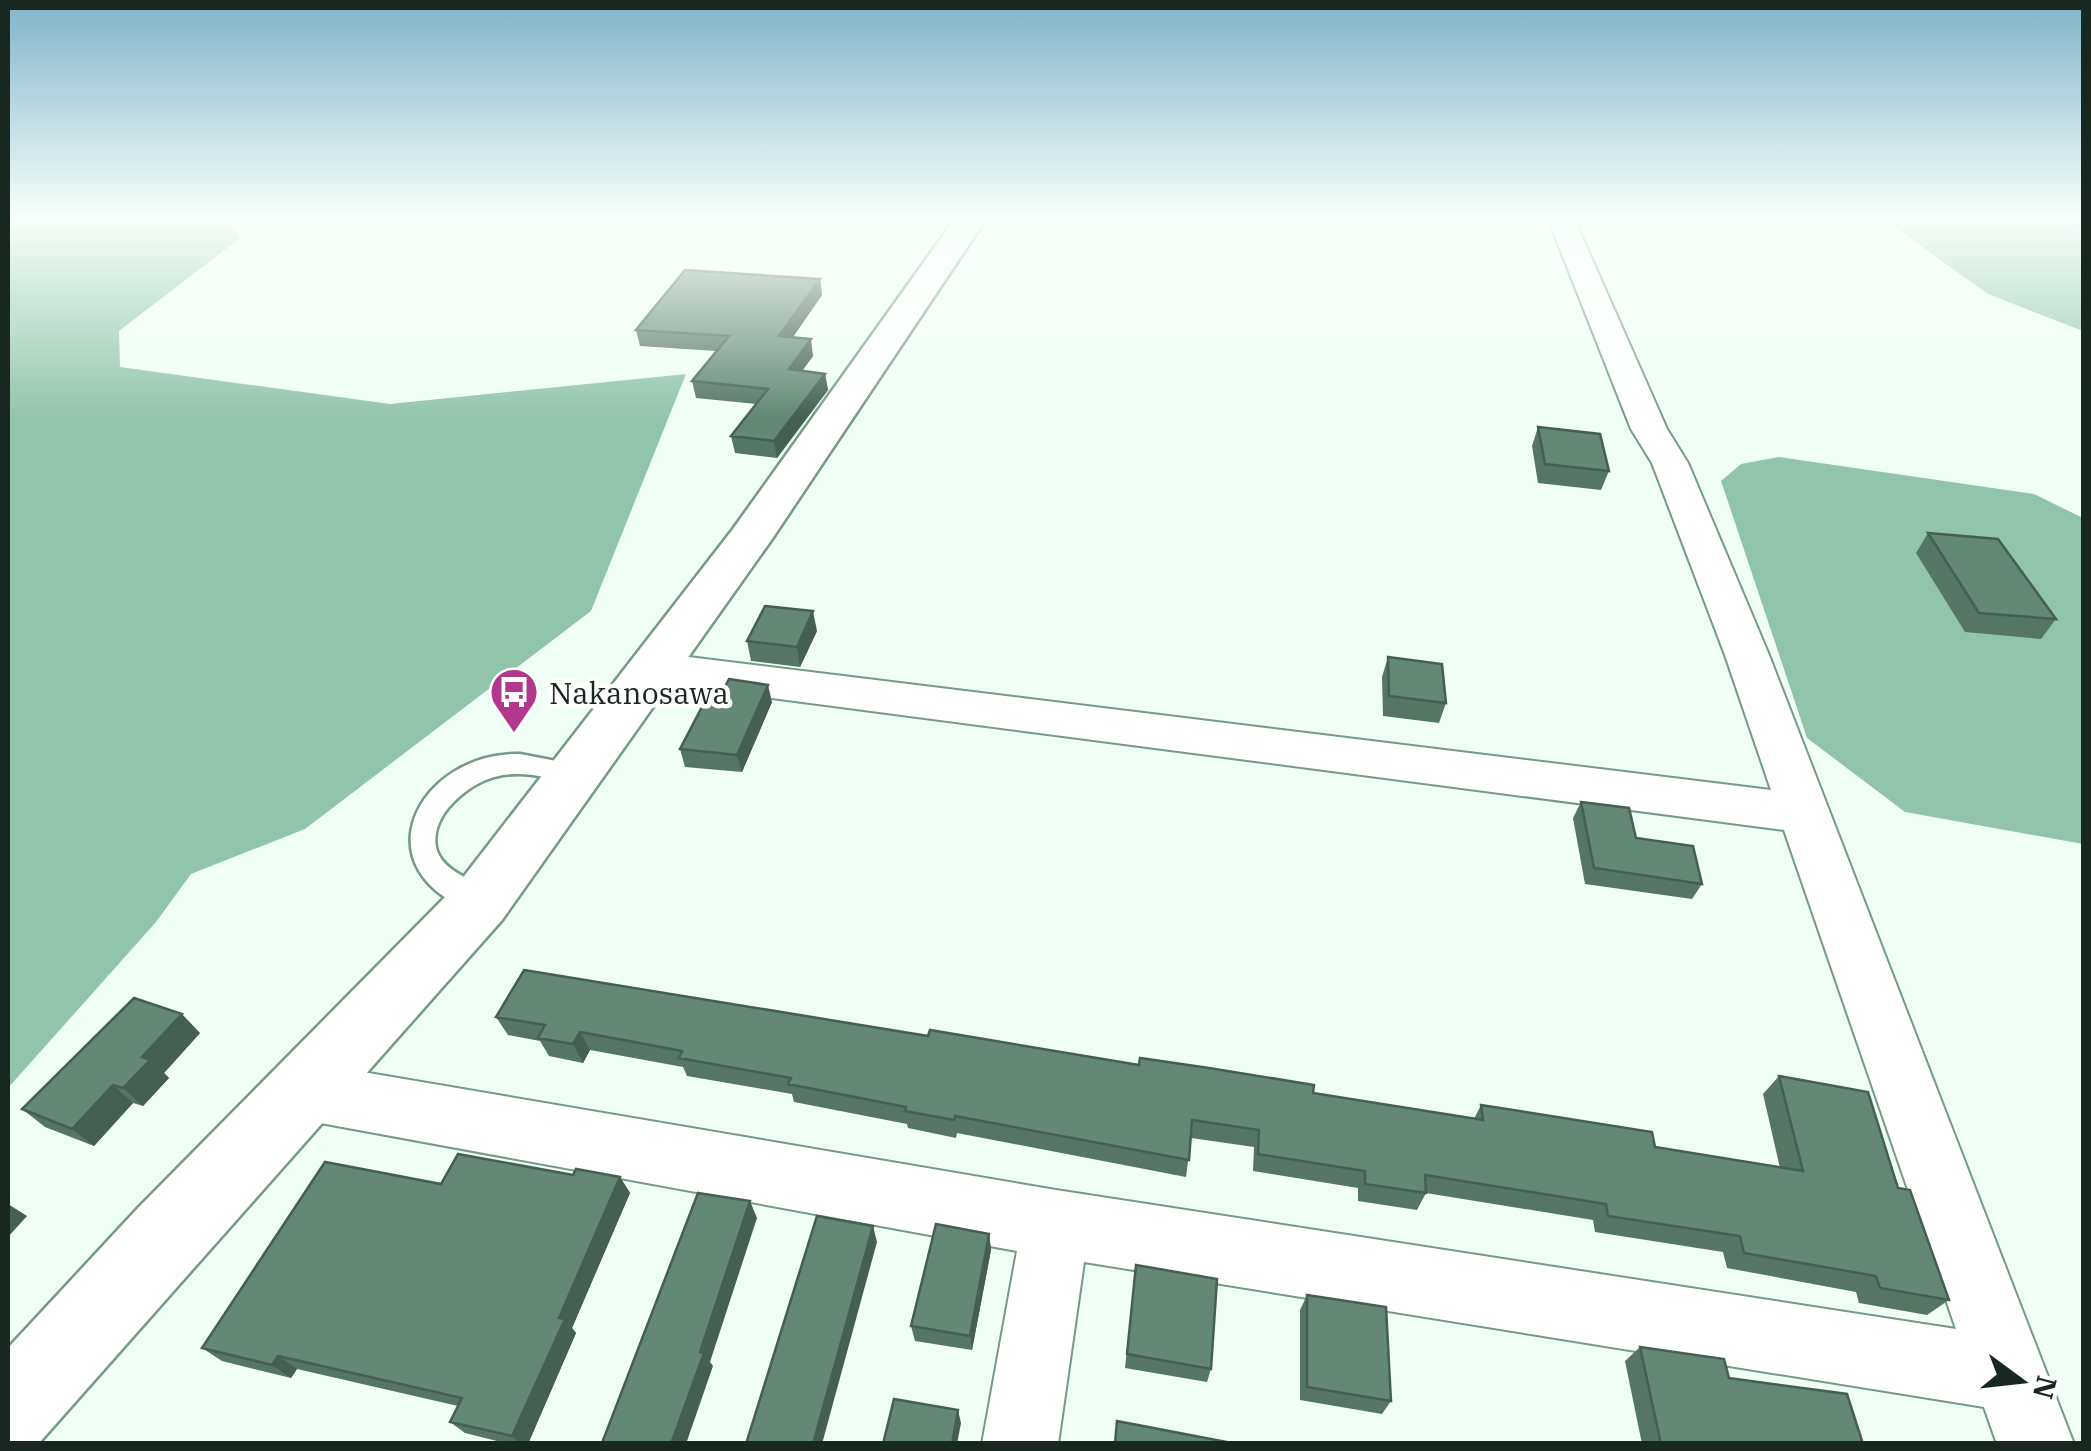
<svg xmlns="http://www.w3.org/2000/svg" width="2091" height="1451" font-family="'IBM Plex Serif',serif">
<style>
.forest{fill:#91c5ab}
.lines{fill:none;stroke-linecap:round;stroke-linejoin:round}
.stream{fill:#7fb399;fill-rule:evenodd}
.lane-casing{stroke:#759a88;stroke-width:5}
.street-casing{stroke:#759a88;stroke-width:4}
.secondary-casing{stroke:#759a88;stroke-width:5}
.lane{fill:#fff;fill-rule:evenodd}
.street{fill:#fff;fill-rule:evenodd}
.secondary{fill:#fff;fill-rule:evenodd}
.wall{fill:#557565}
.shaded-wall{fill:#455f52}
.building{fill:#638875;stroke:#455f52;stroke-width:2.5}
.labels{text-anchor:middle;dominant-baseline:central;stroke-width:9;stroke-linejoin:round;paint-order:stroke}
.poi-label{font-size:30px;fill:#182720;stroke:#fff;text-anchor:start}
</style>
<rect width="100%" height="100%" fill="#effff6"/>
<path class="forest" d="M8,216H227L240,238L119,331L120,367L390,404L686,374L591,611L305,829L191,874L156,922L8,1088Z
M1879,216H2083V331L1988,294Z
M1779,457L2034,494L2081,517L2083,844L1905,812L1807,738L1721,481L1741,464Z"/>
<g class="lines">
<path class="stream" d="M2036,216H2048L2084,225V229Z"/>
<g class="lane-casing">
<path id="lane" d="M520,754L577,765L586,768L590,775L586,782C573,786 561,781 548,778C508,768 477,776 449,807C439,819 432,835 437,851C447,877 483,879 494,902L490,910L480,914C355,872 418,752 520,754Z"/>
</g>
<g class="street-casing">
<path id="street" d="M1547,216H1573L1667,429L1688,463L1769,655L2074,1444H1997L1984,1407L1084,1262L1058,1444H982L1017,1251L304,1120L282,1111L273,1091L282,1071L304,1062L1056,1190L1956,1329L1784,830L656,683L640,679L633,668L640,657L656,653L1771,790L1725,655L1652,463L1631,429Z"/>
</g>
<g class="secondary-casing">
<path id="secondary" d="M957,216H988L772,539L502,920L39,1443L8,1444V1348L138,1208L458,884L733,529Z"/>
</g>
<use href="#lane" class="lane"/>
<use href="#street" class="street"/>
<use href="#secondary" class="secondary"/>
</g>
<path class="wall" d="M820,279L822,295L792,338L813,356L802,371L825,374L828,390L777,458L735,453L731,436L756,404L696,398L692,381L716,351L640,346L636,330Z
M1538,427L1609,471L1601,490L1538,483L1532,446Z
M1928,533L2056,619L2041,639L1965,632L1916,553Z
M817,631L800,667L751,661L747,641Z
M1388,657L1446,703L1439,723L1383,716L1382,677Z
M772,702L742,772L685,767L680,749L716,704Z
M1581,802L1702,884L1692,899L1585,884L1573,818Z
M496,1017L928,1036L1474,1119L1481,1105L1655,1147L1780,1168L1763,1094L1779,1076L1898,1188L1949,1300L1927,1315L1859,1303L1856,1292L1727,1268L1723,1252L1595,1232L1593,1220L1426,1193L1417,1210L1358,1201V1188L1253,1171L1254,1147L1191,1138L1186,1177L957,1133L956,1138L908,1128L907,1124L794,1102L792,1094L687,1076L683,1067L590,1050L583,1063L549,1056L540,1041L508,1035Z
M200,1033L164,1073L169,1078L143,1106L133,1103L94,1146L45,1127L22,1109Z
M573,1175L620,1177L630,1193L572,1328L576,1333L528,1444H509L465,1433L450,1422L458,1406L297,1369L291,1378L222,1361L202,1348L441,1184Z
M989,1234L991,1250L972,1350L915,1341L911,1326Z
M1134,1280L1211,1369L1207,1382L1125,1368Z
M1307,1295L1391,1401L1382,1414L1300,1400V1310Z
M1640,1347L1729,1378L1863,1444H1642L1625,1361Z"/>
<path class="shaded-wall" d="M820,279L822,295L782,353L779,336Z
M811,339L813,356L791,386L789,369Z
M825,374L828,390L777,458L774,441Z
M813,611L817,631L800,667L797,647Z
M768,685L772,702L742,772L737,755Z
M182,1014L200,1033L164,1073L169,1078L143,1106L123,1088L142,1057Z
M580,1032L590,1050L583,1063L573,1044Z
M113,1085L133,1103L94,1146L72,1129Z
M620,1177L630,1193L572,1328L576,1333L528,1444H521L512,1436L559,1318Z
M750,1201L757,1218L710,1362L713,1366L686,1444H671Z
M8,1204L27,1216L8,1237Z
M873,1226L877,1242L822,1444H813Z
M989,1234L991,1250L972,1350L970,1336Z
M278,1356L297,1369L291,1378L272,1365Z
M958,1410L961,1423L957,1444H952Z"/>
<path class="building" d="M685,270L820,279L779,336L811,339L789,369L825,374L774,441L731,436L768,389L692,381L729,336L636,330Z
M1538,427L1600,434L1609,471L1545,464Z
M1928,533L1998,539L2056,619L1979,613Z
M765,606L813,611L797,647L747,641Z
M1388,657L1442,664L1446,703L1389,696Z
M729,679L768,685L737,755L680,749L704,703L716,704Z
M1581,802L1629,808L1636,838L1693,846L1702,884L1594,868Z
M524,970L928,1036L930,1030L1139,1065L1140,1058L1209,1068L1314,1085L1313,1093L1483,1120L1481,1105L1652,1132L1655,1147L1803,1171L1779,1076L1868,1092L1898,1188L1910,1190L1949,1300L1880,1288L1876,1276L1744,1253L1740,1236L1608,1216L1606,1204L1425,1175L1426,1193L1365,1184V1171L1258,1154L1259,1130L1192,1120L1189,1160L955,1116L954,1120L905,1111L906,1107L788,1084L791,1078L679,1058L682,1051L580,1032L573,1044L538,1038L545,1025L496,1017Z
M134,998L182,1014L142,1057L150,1060L123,1088L113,1085L72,1129L22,1109Z
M458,1154L573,1175L576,1169L620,1177L559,1318L565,1319L512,1436L450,1422L462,1398L278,1356L272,1365L202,1348L325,1162L441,1184Z
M698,1193L750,1201L700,1352L704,1353L671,1444L602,1443Z
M817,1216L873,1226L813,1444H746Z
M936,1224L989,1234L970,1336L911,1326Z
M1136,1265L1217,1279L1211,1369L1127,1354Z
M1307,1295L1386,1307L1391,1401L1307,1387Z
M1640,1347L1724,1359L1729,1378L1847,1394L1863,1444H1661Z
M894,1399L958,1410L952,1444H883Z
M1117,1421L1237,1444H1115Z"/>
<linearGradient id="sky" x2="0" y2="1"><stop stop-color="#7eb4c8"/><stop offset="0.52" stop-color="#f8fffb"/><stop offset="1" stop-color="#f8fffb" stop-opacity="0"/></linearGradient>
<rect width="2091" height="419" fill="url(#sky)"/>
<defs>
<g id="bus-pin" transform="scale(2.5)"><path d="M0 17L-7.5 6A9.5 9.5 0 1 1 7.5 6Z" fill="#b1388c" stroke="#fff"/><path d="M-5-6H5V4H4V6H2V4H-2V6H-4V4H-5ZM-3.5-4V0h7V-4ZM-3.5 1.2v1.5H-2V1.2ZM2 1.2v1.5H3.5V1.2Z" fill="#fff"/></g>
</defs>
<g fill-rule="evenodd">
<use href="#bus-pin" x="514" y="692"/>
</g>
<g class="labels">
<g class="poi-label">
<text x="549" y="692">Nakanosawa</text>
</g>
</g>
<rect width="2091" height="1451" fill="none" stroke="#182720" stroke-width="20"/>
<g transform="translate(2021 1381) rotate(105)" stroke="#ffffff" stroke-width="8" paint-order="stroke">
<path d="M0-8L18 38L0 25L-18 38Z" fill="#182720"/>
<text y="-15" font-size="28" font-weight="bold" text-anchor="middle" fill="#182720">N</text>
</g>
</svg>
